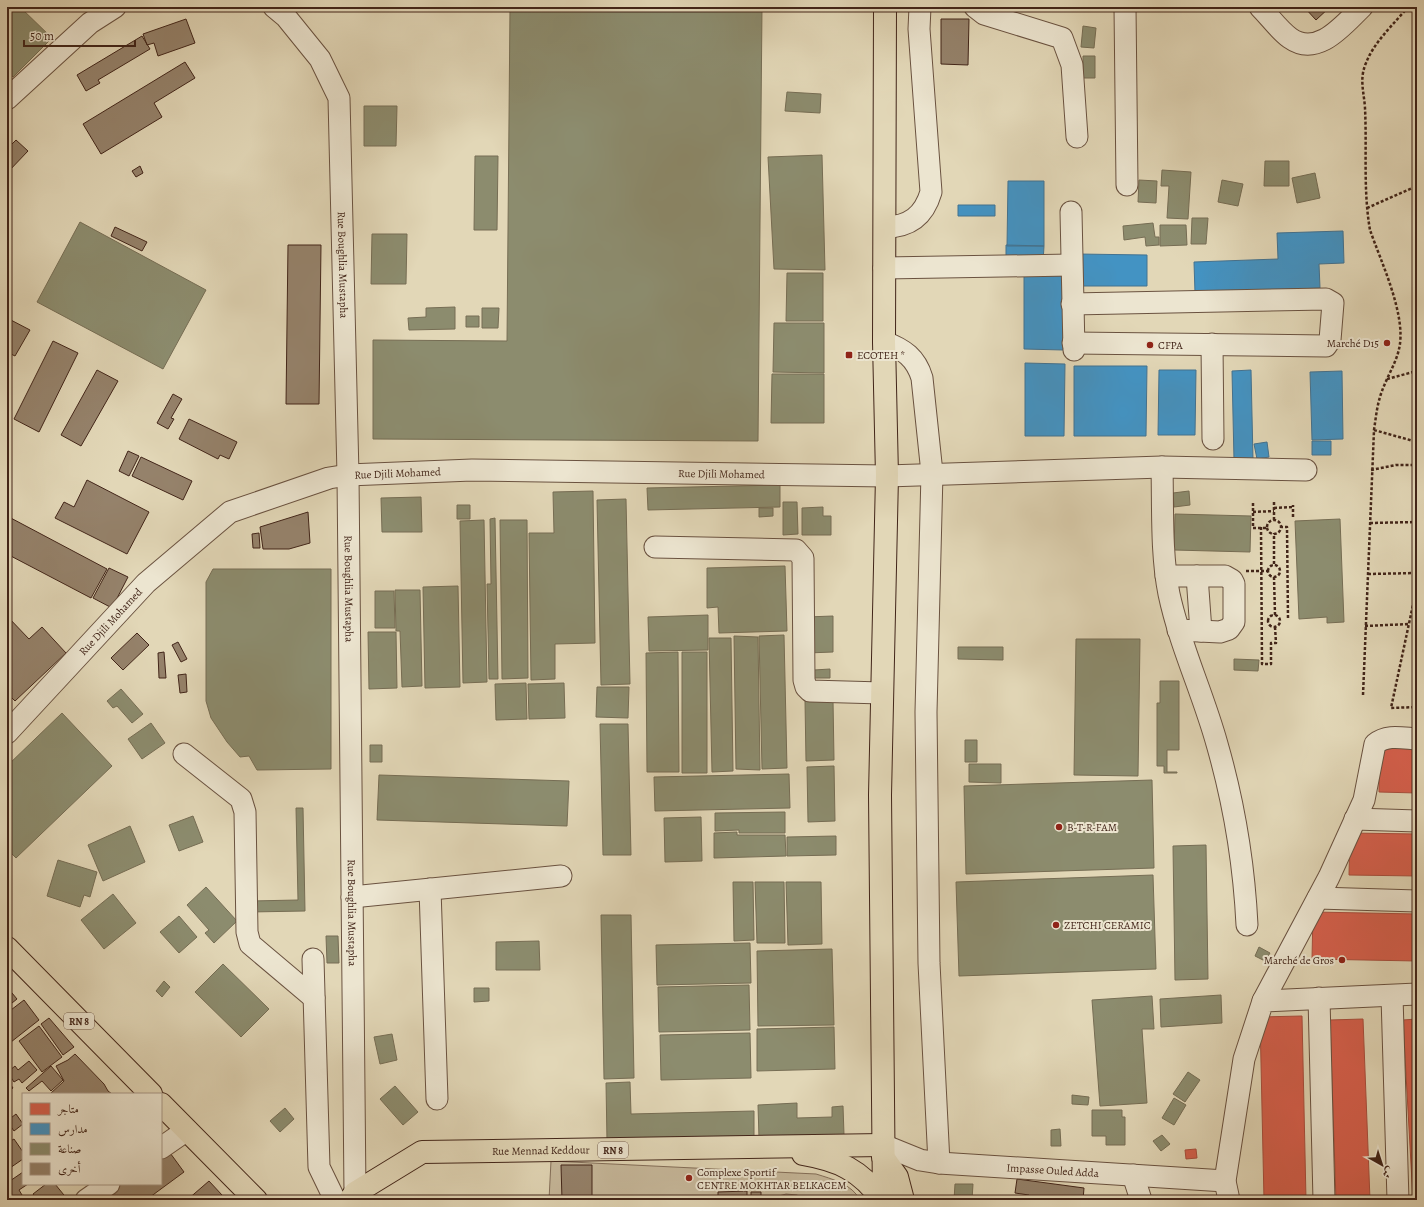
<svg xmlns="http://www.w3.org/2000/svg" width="1424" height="1207" font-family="Alegreya,Amiri,serif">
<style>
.green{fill:#c7b99c;stroke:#846f5a}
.water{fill:#ac9a81;stroke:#826b57}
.shops{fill:#d6604d;stroke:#aa4e3d}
.schools{fill:#4393c3;stroke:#437290}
.industry{fill:#8c8c6e;stroke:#766d54}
.building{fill:#95826b;stroke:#422519}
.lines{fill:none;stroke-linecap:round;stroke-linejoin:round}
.minor-casing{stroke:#6a5240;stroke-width:23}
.major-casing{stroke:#422519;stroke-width:24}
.path{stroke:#422519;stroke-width:2.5;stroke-dasharray:3 2;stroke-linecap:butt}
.minor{stroke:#ece5d0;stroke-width:21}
.major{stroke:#e2d7b7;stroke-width:22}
.poi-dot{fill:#8f2418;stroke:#ece5d0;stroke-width:1.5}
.labels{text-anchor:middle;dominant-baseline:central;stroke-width:4;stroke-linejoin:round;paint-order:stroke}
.shield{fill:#ece5d0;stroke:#755f50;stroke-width:1}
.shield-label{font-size:10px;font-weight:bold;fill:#422519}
.street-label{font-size:11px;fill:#422519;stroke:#ece5d0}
.poi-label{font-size:11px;fill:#422519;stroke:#ece5d0;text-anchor:start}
</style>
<rect width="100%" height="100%" fill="#e2d7b7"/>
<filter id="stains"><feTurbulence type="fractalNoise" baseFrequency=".005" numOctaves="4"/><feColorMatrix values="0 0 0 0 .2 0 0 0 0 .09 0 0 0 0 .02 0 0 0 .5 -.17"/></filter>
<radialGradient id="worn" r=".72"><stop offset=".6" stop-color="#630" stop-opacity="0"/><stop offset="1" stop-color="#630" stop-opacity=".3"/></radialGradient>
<path class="green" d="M551,1161L816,1174C832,1179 852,1184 860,1200H549Z"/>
<path class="water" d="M786,1194L797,1195L805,1200H776L779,1196Z"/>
<path class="shops" d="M1379,746H1417V793L1379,792Z
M1350,833L1417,834V876L1349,875Z
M1313,912L1417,914V961L1312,959Z
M1302,1016L1306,1200H1264L1260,1017Z
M1363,1019L1370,1200H1336L1330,1020Z
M1417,1019V1200H1413L1403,1020Z
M1196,1149L1197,1158L1186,1159L1185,1150Z"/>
<path class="schools" d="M1008,181H1044V246H1007Z
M958,205H995V216H958Z
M1343,231L1344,263L1319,264L1320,288L1195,293L1194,262L1278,259L1277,233Z
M1006,245L1044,246L1043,263L1006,262Z
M1078,254L1147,255V286H1077Z
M1024,273H1063V350L1024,349Z
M1025,363L1065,364L1064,436H1025Z
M1074,366H1147L1146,436H1074Z
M1159,370H1196L1195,435H1158Z
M1251,370L1253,460H1234L1232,371Z
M1342,371L1343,439L1312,440L1310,372Z
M1312,441H1331V455H1312Z
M1267,442L1269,457L1257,459L1254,444Z"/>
<path class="industry" d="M7,7H20L52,38L13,77L7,71Z
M510,7H762L758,441L373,439V340L507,341Z
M1083,26L1096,28L1094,48L1081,47Z
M1083,56H1095V78H1083Z
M787,92L821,94L820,113L785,111Z
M364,106H397L396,146H364Z
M822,155L825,270L774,269L768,157Z
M475,156H498L497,230H474Z
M1265,161H1289V186H1264Z
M1162,170L1191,172L1188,219L1167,218L1169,186H1161Z
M1315,173L1320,198L1297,203L1292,178Z
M1139,180L1157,181L1156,203L1138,202Z
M1222,180L1243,184L1238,206L1218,202Z
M1192,218H1208L1206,244H1191Z
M80,222L206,290L163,369L37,302Z
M1153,223L1155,237H1159V245L1146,246L1145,237L1124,240L1123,226Z
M1160,225H1186L1187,245L1160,246Z
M372,234H407L406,284H371Z
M787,273H823V321H786Z
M455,307V329L409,330L408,318L426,317V308Z
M482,308H499L498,328H482Z
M466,316H479V327H466Z
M774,323H824V373L773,372Z
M772,374H824V423H771Z
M780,485V507L648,510L647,488Z
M593,491L595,643L555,644V679L531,680L529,533H554L553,492Z
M1189,491L1190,505L1174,507L1173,493Z
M421,497L422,532H382L381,498Z
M626,499L630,684L601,685L597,500Z
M783,502H797L798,534L783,535Z
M457,505H470V519H457Z
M823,507V516H831V535H802V508Z
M759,508H773V516L759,517Z
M1175,514L1251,516L1250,552L1174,550Z
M495,518L498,679H489L487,584H491L490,519Z
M1340,519L1344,622L1327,623V617L1299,619L1295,521Z
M484,520L487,682L463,683L460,521Z
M500,520H527L528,678L502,679Z
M785,566L787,631L719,633L718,607L707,608V568Z
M213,569H331V769L257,770L249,756L240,757L227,742L211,718L206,701V582Z
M458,586L460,687L425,688L423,587Z
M395,590H420L422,686L402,687L400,631H396Z
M375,591H394L395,628H375Z
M708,615V650L649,651L648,617Z
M833,616V652L807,653L806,617Z
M368,632H396L397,688L369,689Z
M784,635L787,768L762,769L759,636Z
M734,636L758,637L760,770L736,769Z
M709,638H731L733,771L712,772Z
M1076,639H1140L1138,776L1074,775Z
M958,647H1003V660L958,659Z
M678,652L679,772H647L646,653Z
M682,652H707V773H682Z
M1234,659L1259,660L1258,671L1234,670Z
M830,669V678H814V670Z
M1160,681H1179V750H1167V772H1177V773H1164V766H1157V703H1160Z
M526,683L527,719L496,720L495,684Z
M564,683L565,718L529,719L528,684Z
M597,687H629L628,718L596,717Z
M121,689L143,714L132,723L117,706L113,708L107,701Z
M833,700L834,760L806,761L805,701Z
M62,713L112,766L16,858L7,849V766Z
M151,723L165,743L142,759L128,739Z
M600,724H628L631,855H603Z
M965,740H977V762H965Z
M370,745H382V762H370Z
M969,764H1001V783L969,782Z
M834,766L835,821L808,822L807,767Z
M789,774L790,808L655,811L654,777Z
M379,775L569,781L567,826L377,820Z
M1152,780L1154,868L966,874L964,786Z
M296,808H303L305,911L250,912V901L298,900Z
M785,812V833H739V830L715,831V813Z
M193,816L203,842L179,851L169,825Z
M701,817L702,861L665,862L664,818Z
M130,826L145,862L103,881L88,845Z
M737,832V835H785L786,856L714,858V833Z
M836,836V855L787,856V837Z
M1206,845L1208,979L1175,980L1173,846Z
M58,860L97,872L90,897L84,895L80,907L47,896Z
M1153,875L1156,969L959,976L956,882Z
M733,882H753L754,940L734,941Z
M755,882H784L785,943H757Z
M786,882H821L822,944L788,945Z
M206,887L237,921L214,943L205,933L209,930L187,905Z
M113,894L136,923L104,949L81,920Z
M601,915H631L634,1078L604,1079Z
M179,916L197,937L179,953L160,932Z
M326,936H338L339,963H327Z
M539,941L540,970H496V942Z
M750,943L751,983L657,985L656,945Z
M1259,947L1270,953L1265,961L1255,956Z
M832,949L834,1025L758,1026L757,951Z
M223,964L269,1009L241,1037L195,992Z
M164,981L170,987L162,997L156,991Z
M749,985L750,1030L659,1032L658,987Z
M474,988H489V1001L474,1002Z
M1221,995L1222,1023L1161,1027L1160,999Z
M1152,996L1154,1029H1142L1147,1103L1100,1106L1092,1000Z
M834,1027L835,1069L757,1071V1029Z
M750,1033L751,1078L661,1080L660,1035Z
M392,1034L397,1060L380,1064L374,1037Z
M1188,1072L1200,1080L1185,1102L1173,1094Z
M630,1082L631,1114L754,1111V1138L607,1141L606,1083Z
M395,1086L418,1112L403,1125L380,1099Z
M1072,1095L1089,1097L1088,1105L1072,1104Z
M1174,1098L1186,1105L1174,1125L1162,1118Z
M797,1103V1118L832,1117V1107L843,1106L844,1135L759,1138L758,1105Z
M285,1108L294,1119L280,1132L270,1121Z
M1092,1110H1122V1117H1125V1145H1106V1136H1092Z
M1060,1129L1061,1146H1051V1130Z
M1162,1135L1170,1144L1161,1151L1153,1141Z
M955,1184H973L972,1200H954Z"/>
<path class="building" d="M994,7H1092V10H993Z
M1304,7H1330L1316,20Z
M186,19L195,43L158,56L154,43L147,45L143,34Z
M941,19H969L968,65L941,64Z
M142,36L150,49L98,80L100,83L86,91L77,75Z
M185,62L195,78L154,103L162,117L101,154L83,124Z
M16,140L28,151L7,173V149Z
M140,166L143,173L136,177L132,171Z
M115,227L147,242L142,251L111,236Z
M288,245H321L319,404H286Z
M7,318L30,330L15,356L7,352Z
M53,341L78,353L39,432L14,419Z
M97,370L118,381L81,446L61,435Z
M173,394L182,399L171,418L174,419L168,429L157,423Z
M189,419L237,442L229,459L220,455L218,459L179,439Z
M128,451L139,456L129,476L119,471Z
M141,457L192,481L183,500L132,476Z
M87,480L149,512L127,554L55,518L64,502L74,507Z
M308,512L310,543L289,549H263L260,527Z
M7,516L107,569L91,598L7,554Z
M259,533L260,548H253L252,534Z
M109,568L128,577L112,608L93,598Z
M7,616L29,639L42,627L66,653L15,701L7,693Z
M137,633L149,645L123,670L111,658Z
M178,642L187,659L181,662L172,645Z
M164,652L166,678H159L158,653Z
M186,674L187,692L180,693L178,675Z
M7,987L17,999L7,1007Z
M24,1000L39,1020L11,1042L7,1037V1013Z
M49,1018L74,1047L63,1055L41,1024Z
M39,1026L62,1057L42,1072L19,1041Z
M75,1054L104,1084L108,1091L112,1094H50L64,1081L56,1066L68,1060Z
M29,1061L37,1070L22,1083L19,1079L14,1082L10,1076L12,1074L9,1071L15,1066L18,1070Z
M51,1066L63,1080L51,1091L42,1081L29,1091L26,1088Z
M7,1075L10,1079L8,1081L13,1088L7,1092Z
M16,1114L23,1124L14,1131L7,1121Z
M14,1139L23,1152V1159L7,1170V1143Z
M165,1146L184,1172L146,1200H91L113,1184H161V1149Z
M561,1165H592V1200H562Z
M23,1172V1184H28L19,1190L25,1200H7V1183Z
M1017,1179L1084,1188L1083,1200H1028L1029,1195L1015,1193Z
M209,1181L222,1195L216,1200H187Z
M46,1184H55L68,1200H37L33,1194Z
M747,1191V1200H718V1192Z
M751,1192H761V1200H751Z"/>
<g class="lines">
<g class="minor-casing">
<g id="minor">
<path id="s1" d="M274,7L286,17L320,59L339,98L348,475L355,1193"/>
<path d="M975,7L984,14L1062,38L1072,65L1077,137"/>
<path d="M1125,7L1127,185"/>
<path d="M1260,7C1270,17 1279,30 1290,38C1318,58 1344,24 1362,7"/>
<path d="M7,99L90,23L115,7"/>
<path d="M1071,212L1074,350"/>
<path d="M885,227C909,227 924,216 931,192L919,29L920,7"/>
<path d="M884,268L1071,265"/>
<path d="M1072,304L1326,299L1333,303L1330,340L1326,346L1073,343"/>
<path d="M884,342C904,349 916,358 922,378L932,473L926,712L929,963L939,1163"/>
<path d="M1212,344L1213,439"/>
<path d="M1162,467C1163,509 1161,554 1169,594C1180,646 1203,693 1217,744C1234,803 1244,864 1247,925"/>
<path d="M655,547L796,550L803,558L804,680L806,687L810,691L882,693"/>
<path d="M1166,576H1225L1232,580L1234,584V622L1229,629L1220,632L1178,630"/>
<path d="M1197,576L1201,631"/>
<path id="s2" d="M7,733L146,583L230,512L329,478L348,475L472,470L887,476L1162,467L1306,470"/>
<path d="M184,754L241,799L245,812L247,932L250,944L314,998"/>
<path d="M1355,819L1417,821"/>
<path d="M430,889L437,1099"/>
<path d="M352,897L561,876"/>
<path d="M1318,898L1417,901"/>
<path d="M313,959L319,1167L335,1200"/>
<path d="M1392,996L1398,1200"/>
<path d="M1319,998L1324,1200"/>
<path d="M1263,1001L1329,877L1364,800L1375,744C1387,734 1402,738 1417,739"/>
<path id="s3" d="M883,1145L920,1160L939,1163L1225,1181"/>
<path d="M161,1148L187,1130"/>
<path d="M1133,1175L1141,1200"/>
<path d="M86,1200L109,1184"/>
<path d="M1229,1200L1225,1181L1244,1059L1263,1001L1417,994"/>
</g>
</g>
<g class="major-casing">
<g id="major">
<path d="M7,948L151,1094"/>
<path d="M161,1104L256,1200"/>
<path d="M803,1154C838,1160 861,1170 882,1200"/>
<path d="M883,1157L897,1177L903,1200"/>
<path id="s4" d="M350,1200L355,1193L422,1152L883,1145"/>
<path d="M884,1200L880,795L887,476L884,342L885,7"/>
</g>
</g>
<path class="path" d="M1367,208L1417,186
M1387,379L1417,371
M1374,430L1417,442
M1371,470L1396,465H1417
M1253,503V528H1267
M1274,508L1293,507
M1253,512L1274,511
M1293,517V505
M1274,520V501
M1267 527a7 7 0 1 1 14 0a7 7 0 1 1-14 0Z
M1370,523L1417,522
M1261,527L1262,664H1271V643H1276L1275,627
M1280,527H1287L1288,620
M1274,564V533
M1268 571a6 6 0 1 1 12 0a6 6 0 1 1-12 0Z
M1246,571H1267
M1368,574L1417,573
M1274,577L1275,615
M1417,586L1391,708L1417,707
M1268 621a6 6 0 1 1 12 0a6 6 0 1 1-12 0Z
M1365,626L1409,624
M1363,695L1374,430C1376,417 1377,404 1382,391C1387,377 1396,363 1399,349C1407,316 1381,262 1370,230C1363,190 1367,149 1365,108C1364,92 1359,79 1366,63C1374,42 1394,24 1408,7"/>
<use href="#minor" class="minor"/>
<use href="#major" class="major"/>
</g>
<g class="poi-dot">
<circle cx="1387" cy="343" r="4"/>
<circle cx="1150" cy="345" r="4"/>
<rect x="845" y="351" width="8" height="8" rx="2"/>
<circle cx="1059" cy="827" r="4"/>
<circle cx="1056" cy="925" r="4"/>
<circle cx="1342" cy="960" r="4"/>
<circle cx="689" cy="1178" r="4"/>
</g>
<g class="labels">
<g class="shield">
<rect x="64" y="1013" width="30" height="16" rx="3"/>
<rect x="598" y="1142" width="30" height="16" rx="3"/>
</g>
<g class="shield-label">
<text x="79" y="1021">RN 8</text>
<text x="613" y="1150">RN 8</text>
</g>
<g class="street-label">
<text stroke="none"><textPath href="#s1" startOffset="280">Rue Boughlia Mustapha</textPath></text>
<text stroke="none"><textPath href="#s2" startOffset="488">Rue Djili Mohamed</textPath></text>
<text stroke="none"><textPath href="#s2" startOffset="812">Rue Djili Mohamed</textPath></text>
<text stroke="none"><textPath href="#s1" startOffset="604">Rue Boughlia Mustapha</textPath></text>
<text stroke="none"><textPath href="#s2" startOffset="152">Rue Djili Mohamed</textPath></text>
<text stroke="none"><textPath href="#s1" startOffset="928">Rue Boughlia Mustapha</textPath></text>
<text stroke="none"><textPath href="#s4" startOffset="206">Rue Mennad Keddour</textPath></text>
<text stroke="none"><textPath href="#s3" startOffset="173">Impasse Ouled Adda</textPath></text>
</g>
<g class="poi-label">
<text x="1379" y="343" text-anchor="end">Marché D15</text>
<text x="1158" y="345">CFPA</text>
<text x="857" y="355">ECOTEH *</text>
<text x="1067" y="827">B-T-R-FAM</text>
<text x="1064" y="925">ZETCHI CERAMIC</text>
<text x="1334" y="960" text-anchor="end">Marché de Gros</text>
<text x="697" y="1172">Complexe Sportif<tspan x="697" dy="13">CENTRE MOKHTAR BELKACEM</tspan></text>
</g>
</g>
<rect width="1424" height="1207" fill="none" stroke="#e2d7b7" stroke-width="24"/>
<rect x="8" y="8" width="1408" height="1191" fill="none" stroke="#422519" stroke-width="2"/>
<rect x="12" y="12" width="1400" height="1183" fill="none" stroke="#422519"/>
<rect x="22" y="1093" width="140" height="92" fill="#ece5d0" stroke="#a89887"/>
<rect x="30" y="1103" width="20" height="12" fill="#d6604d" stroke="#a89887"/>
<text x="58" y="1113" font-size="12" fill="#422519">متاجر</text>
<rect x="30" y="1123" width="20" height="12" fill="#4393c3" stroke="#a89887"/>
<text x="58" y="1133" font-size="12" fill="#422519">مدارس</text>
<rect x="30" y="1143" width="20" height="12" fill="#8c8c6e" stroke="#a89887"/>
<text x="58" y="1153" font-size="12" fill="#422519">صناعة</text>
<rect x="30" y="1163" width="20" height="12" fill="#95826b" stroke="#a89887"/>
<text x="58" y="1173" font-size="12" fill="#422519">أخرى</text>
<g transform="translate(1382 1165) rotate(141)" stroke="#ece5d0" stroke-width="3" paint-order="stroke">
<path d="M0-3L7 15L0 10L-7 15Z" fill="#422519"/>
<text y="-6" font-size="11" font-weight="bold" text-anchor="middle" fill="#422519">ش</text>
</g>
<path d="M24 40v6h111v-6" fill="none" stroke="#422519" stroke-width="2"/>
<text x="30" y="40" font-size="12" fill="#422519" stroke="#ece5d0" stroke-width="3" paint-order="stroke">50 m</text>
<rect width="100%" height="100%" filter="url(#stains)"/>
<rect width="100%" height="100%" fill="url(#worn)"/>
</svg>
